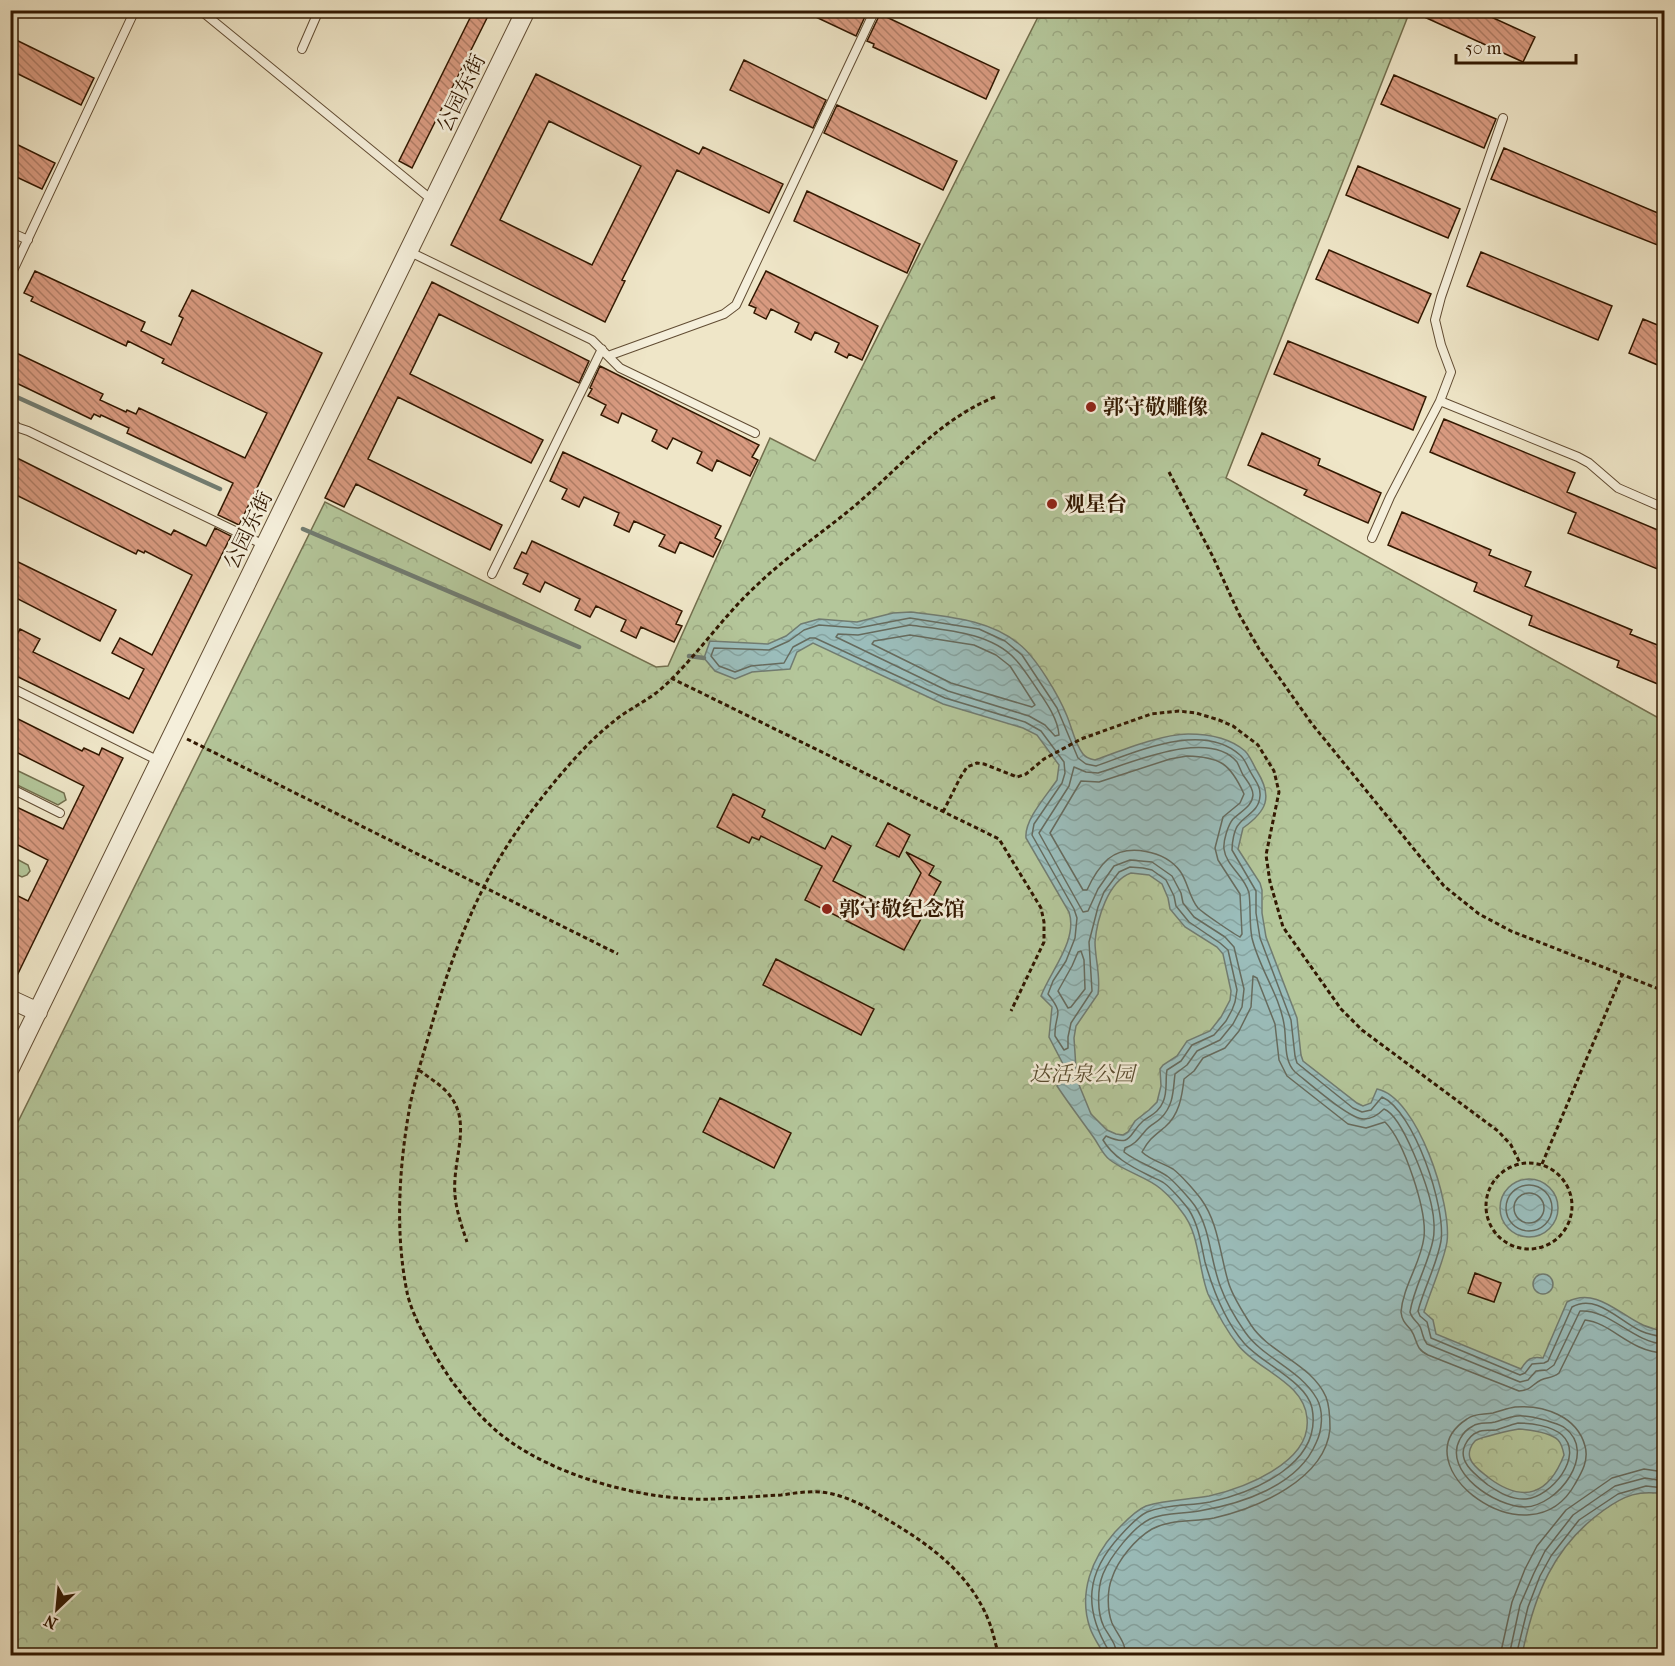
<svg xmlns="http://www.w3.org/2000/svg" width="1675" height="1666" font-family="'IM FELL French Canon','Noto Serif SC',serif">
<style>
.green{fill:#b4c69a;stroke:#736f4e;stroke-width:1.5}
.park{fill:url(#park-crowns);stroke:#736f4e;stroke-width:1.5}
.water{fill:url(#water-waves);stroke:#717c71;stroke-width:1.5;fill-rule:evenodd}
.lines{fill:none;stroke-linecap:round;stroke-linejoin:round}
.shore{stroke:#666b5e;stroke-width:1.5}
.stream{stroke:#717c71;stroke-width:4.5}
.building{fill:url(#building-back-hatch);stroke:#321801;stroke-width:1.5;fill-rule:evenodd}
.service-casing{stroke:#614c33;stroke-width:10}
.tertiary-casing{stroke:#614c33;stroke-width:20}
.path{stroke:#321801;stroke-width:3;stroke-dasharray:4.5 3;stroke-linecap:butt}
.service{stroke:#f5efdb;stroke-width:8}
.tertiary{stroke:#f5efdb;stroke-width:18}
.poi-dot{fill:#8f2418;stroke:#f5efdb;stroke-width:2}
.labels{text-anchor:middle;dominant-baseline:central;stroke-width:5;stroke-linejoin:round;paint-order:stroke}
.street-label{font-size:21px;fill:#321801;stroke:#f5efdb}
.poi-label{font-size:21px;font-weight:bold;fill:#321801;stroke:#f5efdb;text-anchor:start}
.park-label{font-size:21px;font-style:italic;fill:#594c2f;stroke:#f5efdb}
</style>
<defs>
<pattern id="park-crowns" width="20" height="18" patternUnits="userSpaceOnUse" patternTransform="scale(1.5)"><rect width="20" height="18" fill="#b4c69a"/><path d="M2 6a3 3 0 1 1 6 0M12 15a3 3 0 1 1 6 0" fill="none" stroke="#9ba983"/></pattern>
<pattern id="water-waves" width="16" height="10" patternUnits="userSpaceOnUse" patternTransform="scale(1.5)"><rect width="16" height="10" fill="#9bbebc"/><path d="M0 5q4-4 8 0t8 0" fill="none" stroke="#86a3a0"/></pattern>
<pattern id="building-back-hatch" width="6" height="6" patternUnits="userSpaceOnUse" patternTransform="scale(1.5)"><rect width="6" height="6" fill="#d89a80"/><path d="M-1 5l2 2M0 0l6 6M5-1l2 2" fill="none" stroke="#b07d66"/></pattern>
</defs>
<rect width="100%" height="100%" fill="#efe6c8"/>
<filter id="stains"><feTurbulence type="fractalNoise" baseFrequency=".00333" numOctaves="4"/><feColorMatrix values="0 0 0 0 .2 0 0 0 0 .09 0 0 0 0 .02 0 0 0 .5 -.17"/></filter>
<radialGradient id="worn" r=".72"><stop offset=".6" stop-color="#630" stop-opacity="0"/><stop offset="1" stop-color="#630" stop-opacity=".3"/></radialGradient>
<path class="green" d="M10,767L64,793L66,800L58,805L11,782Z
M11,856L28,865L30,871L27,875L22,877L11,872Z"/>
<path class="park" d="M1041,11H1410L1226,478L1664,721V1655H11L10,1138L325,502L656,667L668,666L770,438L815,461Z"/>
<path class="water" d="M911,612C948,617 989,619 1019,644C1036,657 1059,696 1067,716C1072,728 1075,744 1083,754C1086,758 1090,759 1095,760C1120,751 1162,734 1188,734C1208,734 1230,738 1245,751C1250,756 1253,764 1257,771C1273,797 1267,811 1243,828L1238,849L1260,883L1262,890V913L1266,937L1297,1018L1301,1055L1303,1061L1357,1103L1363,1106L1371,1103L1377,1089C1418,1097 1452,1205 1447,1242C1444,1261 1430,1292 1424,1312L1433,1320L1436,1334L1521,1369C1527,1359 1531,1356 1543,1358L1567,1302C1595,1287 1618,1313 1641,1324C1648,1328 1657,1329 1664,1332V1494C1639,1490 1625,1495 1604,1510C1553,1546 1534,1596 1522,1655L1105,1656C1100,1647 1093,1637 1090,1628C1078,1593 1092,1558 1115,1532C1124,1523 1134,1511 1146,1506C1167,1499 1188,1500 1209,1496C1243,1488 1312,1463 1307,1418C1304,1382 1257,1370 1238,1345C1226,1330 1216,1311 1208,1294C1198,1268 1200,1234 1182,1212C1177,1205 1168,1195 1161,1189C1149,1178 1124,1171 1110,1160C1103,1155 1099,1145 1094,1138C1082,1121 1069,1104 1057,1086L1063,1064L1049,1037L1052,1007L1041,996C1051,970 1078,940 1069,912L1026,838C1024,820 1047,795 1057,780L1059,765L1037,735L1023,728L943,704L813,643L797,652L790,669L752,672L735,679L715,671L704,658L710,641L768,644L786,636L801,624L819,619L857,622L893,613ZM1131,873L1149,875L1162,884L1168,898L1170,909L1185,927L1217,947L1223,954L1231,991L1230,1000L1221,1017L1210,1031L1187,1041L1177,1056L1163,1065L1160,1069L1161,1086L1157,1102L1149,1110L1135,1121L1128,1132L1123,1135L1116,1134L1107,1130L1091,1114L1075,1075L1076,1068L1074,1038L1076,1026L1098,994C1101,976 1095,959 1095,942C1097,919 1108,881 1131,873ZM1519,1429C1530,1430 1550,1432 1558,1440C1562,1444 1563,1450 1564,1455C1549,1494 1524,1504 1489,1478C1483,1473 1472,1466 1470,1458C1468,1452 1471,1445 1475,1441C1477,1438 1512,1430 1519,1429Z
M1500 1208a29 29 0 1 1 58 0a29 29 0 1 1-58 0Z
M1533 1284a10 10 0 1 1 20 0a10 10 0 1 1-20 0Z"/>
<g class="lines">
<path class="shore" d="M910,625C944,630 990,632 1015,659C1023,667 1030,679 1037,689C1046,702 1058,719 1059,735L1055,736L1045,725L1029,716L948,691L836,637L838,634L858,635Z
M910,635L974,645L996,655L1010,666L1035,705L1032,707L951,683L872,644L874,641Z
M1187,756C1220,757 1230,763 1244,794L1240,803L1223,817L1215,848L1218,860L1240,894L1242,934L1240,937C1234,934 1203,913 1198,908C1189,897 1188,882 1180,871C1165,851 1128,843 1108,859C1099,867 1092,879 1087,890H1083L1050,833L1081,781L1099,782L1170,759Z
M1081,951L1084,960L1085,989L1071,1007L1068,1008L1058,991L1072,966L1078,952Z
M1506 1208a23 23 0 1 1 46 0a23 23 0 1 1-46 0Z
M1514 1208a15 15 0 1 1 30 0a15 15 0 1 1-30 0Z
M1515,1407C1544,1405 1577,1416 1585,1446C1589,1460 1582,1472 1575,1484C1530,1566 1397,1464 1467,1419C1475,1413 1484,1415 1493,1413C1501,1411 1508,1408 1515,1407Z
M1517,1416C1528,1415 1537,1418 1548,1421C1553,1423 1560,1424 1565,1428C1598,1453 1558,1506 1525,1507C1496,1507 1442,1472 1460,1439C1463,1433 1467,1429 1473,1426C1479,1422 1487,1424 1495,1422C1502,1420 1509,1417 1517,1416Z
M1518,1423C1531,1423 1552,1426 1562,1435C1585,1456 1551,1497 1526,1499C1512,1500 1500,1493 1488,1485C1476,1475 1457,1462 1465,1445C1468,1439 1472,1434 1478,1432C1483,1429 1490,1431 1496,1430C1503,1428 1510,1425 1518,1423Z
M1110,1656L1109,1651C1083,1608 1086,1573 1120,1536C1128,1527 1137,1517 1147,1512C1167,1504 1189,1506 1210,1502C1254,1492 1323,1464 1312,1408C1307,1382 1261,1363 1244,1343C1225,1321 1213,1290 1205,1262C1201,1244 1199,1226 1189,1210C1184,1203 1171,1188 1164,1183C1160,1180 1153,1178 1148,1175C1130,1166 1113,1157 1103,1140L1106,1136C1133,1148 1128,1134 1143,1121C1151,1115 1159,1112 1163,1102C1168,1091 1165,1080 1167,1070L1181,1061L1192,1045L1214,1035L1226,1021L1232,1010L1235,1002L1237,990L1228,950L1220,943L1189,922L1176,906L1174,896L1166,880L1152,870L1143,868L1130,867L1119,872L1104,892L1098,907L1089,942L1092,991L1071,1023L1068,1037V1048L1064,1050L1055,1036C1054,1012 1066,1017 1048,994L1053,981L1066,961L1075,938L1077,918L1074,909L1032,835L1034,824L1062,783L1065,773L1064,762L1041,731L1025,722L945,698L815,638H810L793,647L784,663L751,666L735,672L719,666L711,656L714,648L769,650L789,641L804,630L819,625L858,628L910,618L979,629L1005,641L1022,655L1057,708L1078,758L1086,764L1096,766C1136,752 1203,721 1240,755C1245,759 1247,766 1250,771C1254,779 1261,786 1260,796C1259,811 1247,814 1239,824C1234,829 1232,843 1232,850L1256,891V913L1260,938L1291,1020L1295,1056L1297,1063L1353,1108L1362,1112L1371,1110L1382,1097C1414,1111 1446,1207 1441,1241C1437,1264 1424,1288 1418,1311L1420,1316L1427,1322L1431,1338L1520,1375L1525,1373L1532,1364L1544,1363L1548,1361L1572,1307C1597,1293 1620,1322 1641,1331C1648,1334 1657,1336 1664,1337
M1117,1656C1117,1645 1109,1636 1104,1627C1097,1613 1097,1589 1103,1574C1110,1557 1133,1527 1150,1519C1165,1512 1183,1514 1199,1511C1241,1504 1298,1486 1316,1443C1322,1431 1324,1412 1317,1399C1300,1369 1264,1359 1245,1332C1236,1319 1226,1302 1221,1288C1210,1261 1211,1230 1195,1206C1190,1199 1174,1181 1167,1176C1153,1167 1137,1162 1124,1152L1125,1148C1136,1144 1139,1138 1146,1130C1150,1125 1156,1123 1161,1118C1174,1105 1173,1090 1175,1074L1187,1065L1197,1051L1220,1040L1233,1024L1242,1007L1244,989L1234,947L1225,937L1194,917L1183,903L1181,893L1172,876L1152,862L1130,860L1114,866L1098,889L1088,911L1083,912L1039,833L1069,786L1074,767L1086,772L1098,773C1131,763 1209,728 1237,762C1239,766 1241,771 1243,775C1247,781 1253,787 1253,795C1252,807 1241,811 1233,819C1228,825 1223,841 1224,849C1226,866 1245,876 1249,893C1251,908 1249,923 1252,938C1259,968 1279,994 1284,1024C1287,1040 1283,1060 1295,1072C1308,1082 1349,1119 1364,1119C1372,1119 1379,1114 1384,1109C1403,1116 1428,1187 1432,1208C1434,1217 1435,1231 1433,1240C1428,1265 1414,1287 1410,1312C1412,1320 1419,1322 1421,1329C1423,1335 1423,1339 1427,1344L1520,1382L1528,1380L1536,1371L1547,1370L1554,1365L1580,1311C1610,1309 1632,1342 1664,1344
M1126,1656C1126,1643 1117,1634 1112,1623C1107,1610 1107,1590 1112,1578C1118,1560 1135,1539 1152,1529C1170,1519 1194,1522 1214,1518C1257,1508 1325,1480 1330,1429C1330,1419 1330,1407 1326,1397C1312,1364 1270,1354 1251,1325C1243,1312 1232,1296 1228,1281C1220,1254 1218,1222 1201,1199C1195,1191 1181,1175 1173,1169C1163,1163 1150,1160 1142,1152C1149,1139 1154,1136 1165,1127C1179,1115 1182,1097 1184,1079L1194,1071L1203,1058L1225,1048L1239,1031L1251,1007L1253,976L1257,978L1275,1024L1279,1060L1287,1076L1348,1124L1366,1128L1385,1122C1404,1141 1427,1210 1424,1237C1421,1263 1403,1286 1401,1312C1402,1321 1406,1324 1411,1330C1418,1340 1414,1348 1428,1355L1519,1391C1532,1390 1532,1384 1541,1380C1548,1377 1553,1378 1559,1373L1585,1320C1612,1323 1630,1352 1664,1353
M1500,1656L1512,1602L1525,1569L1537,1546L1566,1510L1612,1478L1644,1469L1664,1472
M1509,1656L1520,1605L1534,1573L1545,1551L1573,1515L1615,1486L1645,1478L1664,1481
M1516,1656L1528,1607L1540,1576L1551,1556L1579,1520L1618,1494L1646,1486L1664,1488"/>
<path class="stream" d="M10,394L220,489
M303,529L579,647
M689,656L704,658"/>
</g>
<path class="building" d="M474,10H491L412,168L399,161Z
M801,10H868L856,36Z
M1409,10H1476L1535,37L1523,62Z
M880,14L999,70L986,99L873,47L874,44L867,41Z
M10,37L94,78L81,105L10,70Z
M744,60L826,100L813,128L730,90Z
M536,74L699,154L703,147L783,184L769,213L677,170L622,280L625,281L605,322L451,245ZM549,121L641,166L592,265L500,220Z
M1394,75L1496,119L1484,148L1381,104Z
M837,105L957,161L943,190L824,133Z
M10,141L55,163L42,189L10,174Z
M1504,148L1665,216V248L1491,179Z
M1358,166L1460,209L1448,238L1346,195Z
M807,191L920,244L907,273L794,221Z
M1329,250L1431,294L1418,323L1316,279Z
M1481,252L1612,306L1598,340L1467,286Z
M35,271L145,322L141,331L171,345L183,318L179,316L192,290L322,353L239,525L218,515L233,483L127,433L129,428L101,415L100,417L94,414L91,419L10,380V350L103,394L100,400L126,412L127,410L136,414L139,408L245,458L267,413L162,363L164,359L128,341L126,346L31,301L33,297L24,293Z
M766,271L878,326L862,360L849,354L847,358L835,352L839,343L815,332L811,340L795,332L799,323L771,309L766,319L754,313L756,308L749,305Z
M432,282L589,361L579,383L439,314L410,374L543,440L531,463L398,397L368,459L502,525L490,550L356,484L344,507L325,498Z
M1643,319L1665,328V368L1629,353Z
M1288,341L1426,397L1413,430L1274,374Z
M600,366L759,445L752,457L758,460L750,476L717,460L712,471L697,463L702,452L673,438L667,449L652,441L657,430L622,413L618,423L601,415L606,405L588,396L592,389L590,388Z
M1444,419L1575,473L1567,492L1665,533V572L1568,533L1576,513L1430,452Z
M1262,433L1320,459L1318,465L1381,493L1368,523L1304,495L1307,490L1248,465Z
M563,452L721,526L715,538L721,541L713,557L680,542L675,553L659,546L665,535L634,521L629,532L614,525L619,513L584,497L579,507L562,499L567,489L550,481Z
M17,458L171,535L174,530L206,546L215,528L231,536L133,733L10,673V648L20,629L40,639L33,652L129,699L144,669L112,653L120,638L152,655L192,575L145,551L144,553L138,550L136,554L10,492V471Z
M1402,512L1491,550L1489,555L1531,572L1525,586L1632,630L1630,634L1665,648V674L1660,685L1617,667L1619,661L1529,625L1532,616L1474,591L1477,583L1388,545Z
M532,541L682,611L676,624L682,626L674,642L641,627L636,638L621,631L626,620L596,606L590,617L575,610L580,599L545,582L540,592L523,584L528,574L514,568L522,552L526,554Z
M10,558L116,610L100,641L14,597L16,592L10,589Z
M10,715L82,751L84,748L99,755L102,748L123,758L11,988L10,892L28,901L48,860L10,841V804L63,829L84,786L10,749Z
M733,794L765,810L762,817L825,849L832,836L851,846L833,881L900,915L921,873L906,852L934,866L929,875L941,882L904,950L805,900L822,866L761,836L759,840L752,837L749,843L717,827Z
M888,823L910,835L899,857L876,846Z
M776,959L874,1009L861,1035L763,985Z
M720,1098L791,1133L774,1168L703,1132Z
M1475,1273L1501,1283L1494,1302L1468,1293Z"/>
<g class="lines">
<g class="service-casing">
<path id="service" d="M200,10L432,200
M302,49L319,10
M1503,118L1441,297L1435,320L1441,345L1451,372L1440,401L1578,457L1589,463L1618,488L1664,508
M10,232L28,240
M410,252L592,340L620,368L755,433
M10,277L135,10
M608,356L724,314L736,305L875,10
M10,425L28,431L264,545
M10,437L16,426
M1372,538L1390,497L1440,401
M492,574L602,349
M10,687L159,761
M10,788L60,813"/>
</g>
<g class="tertiary-casing">
<path id="tertiary" d="M10,999L38,1012
M10,1068L526,10"/>
</g>
<path class="path" d="M995,397C935,421 895,474 846,513C816,537 784,559 757,585C722,617 695,659 660,690C645,702 627,710 613,722C581,747 548,789 524,821C477,885 449,962 428,1038C421,1062 413,1087 409,1111C399,1169 395,1233 407,1292C412,1318 438,1362 454,1384C468,1402 482,1419 499,1433C551,1476 647,1502 714,1499C736,1498 759,1496 781,1495C796,1493 812,1490 828,1493C850,1497 870,1509 888,1520C930,1545 969,1573 988,1619C993,1631 995,1643 999,1656
M1169,472L1213,557L1239,614L1259,649L1312,724L1444,886L1479,914L1511,931L1664,991
M671,678L999,839L1041,908L1044,922V942L1011,1011
M187,739L618,954
M943,812L960,778L967,767L977,763L984,764L1017,777L1026,774L1044,759L1081,739L1151,714L1179,711L1196,713L1219,720L1233,726L1258,745L1274,771L1279,792L1266,855L1270,882L1283,927L1341,1009L1362,1030L1498,1131L1511,1145L1520,1163
M419,1070C428,1077 438,1083 445,1090C471,1116 457,1147 455,1179C453,1202 460,1221 467,1242
M1486 1206a43 43 0 1 1 86 0a43 43 0 1 1-86 0Z
M1542,1164L1622,975"/>
<use href="#service" class="service"/>
<use href="#tertiary" class="tertiary"/>
</g>
<g class="poi-dot">
<circle cx="1091" cy="407" r="6"/>
<circle cx="1052" cy="504" r="6"/>
<circle cx="827" cy="909" r="6"/>
</g>
<g class="labels">
<g class="street-label">
<text transform="translate(461 93) rotate(-64)">公园东街</text>
<text transform="translate(248 530) rotate(-64)">公园东街</text>
</g>
<g class="poi-label">
<text x="1103" y="407">郭守敬雕像</text>
<text x="1064" y="504">观星台</text>
<text x="839" y="909">郭守敬纪念馆</text>
</g>
<g class="park-label">
<text x="1082" y="1074">达活泉公园</text>
</g>
</g>
<rect width="1675" height="1666" fill="none" stroke="#efe6c8" stroke-width="36"/>
<rect x="12" y="12" width="1651" height="1642" fill="none" stroke="#321801" stroke-width="3"/>
<rect x="18" y="18" width="1639" height="1630" fill="none" stroke="#321801" stroke-width="1.5"/>
<g transform="translate(57 1609) rotate(206)" stroke="#f5efdb" stroke-width="4.5" paint-order="stroke">
<path d="M0-4.5L10 22L0 15L-10 22Z" fill="#321801"/>
<text y="-9" font-size="16" font-weight="bold" text-anchor="middle" fill="#321801">N</text>
</g>
<path d="M1456 54v9h120v-9" fill="none" stroke="#321801" stroke-width="3"/>
<text x="1465" y="54" font-size="18" fill="#321801" stroke="#f5efdb" stroke-width="4.5" paint-order="stroke">50 m</text>
<rect width="100%" height="100%" filter="url(#stains)"/>
<rect width="100%" height="100%" fill="url(#worn)"/>
</svg>
